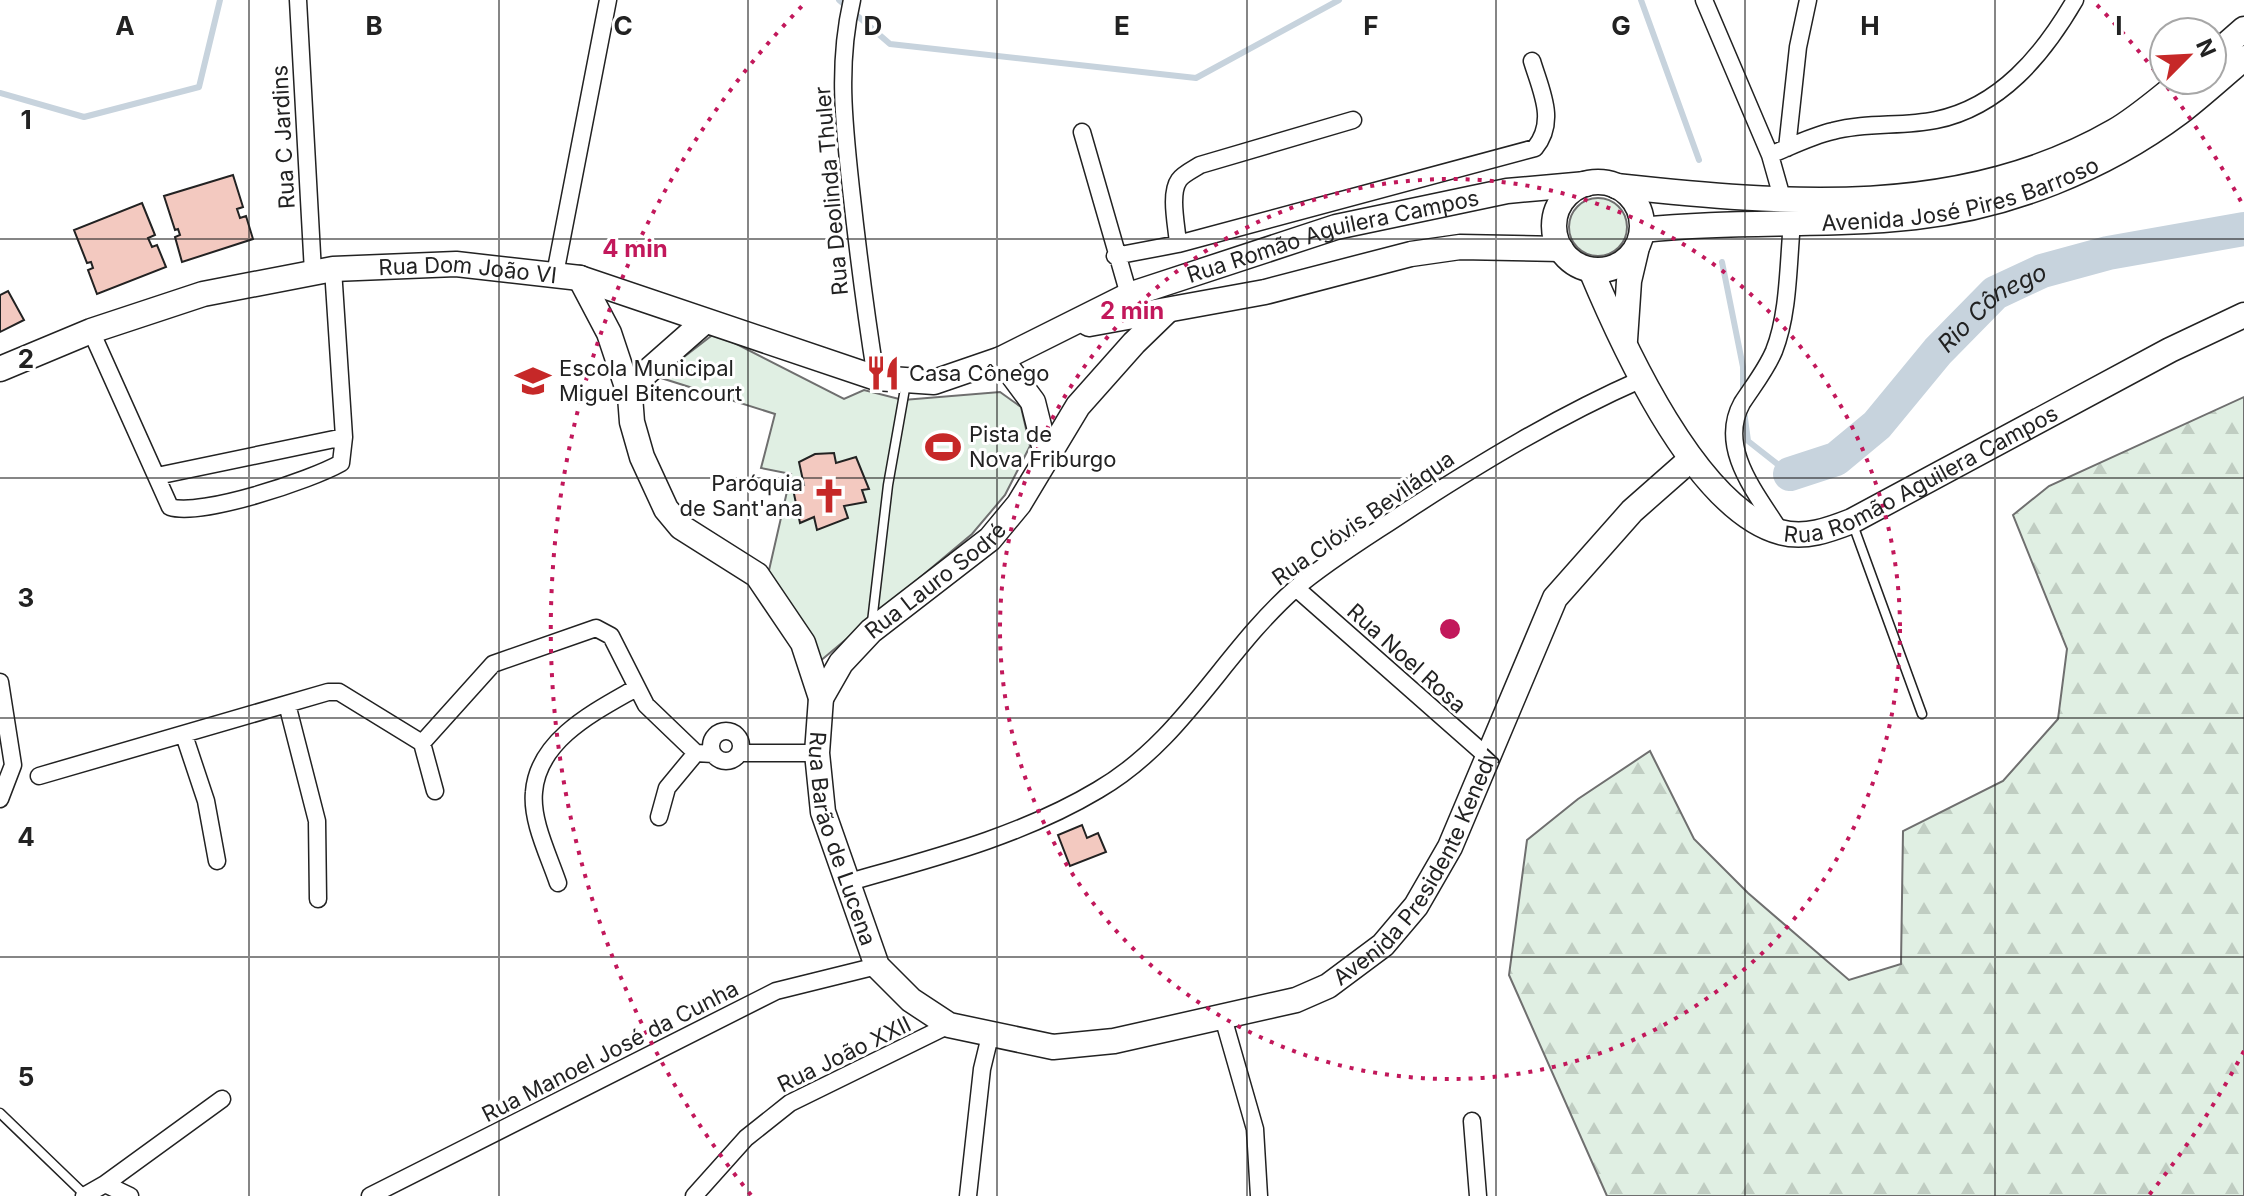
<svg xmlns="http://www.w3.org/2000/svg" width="2244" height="1196" font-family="Inter,sans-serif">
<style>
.green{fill:#e0efe3;stroke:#6f6f6f;stroke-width:2}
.forest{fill:url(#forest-firs);stroke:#6f6f6f;stroke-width:2}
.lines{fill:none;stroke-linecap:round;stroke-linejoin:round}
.stream{stroke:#c7d3dd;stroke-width:6}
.river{stroke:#c7d3dd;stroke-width:34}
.building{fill:#f3c9c0;stroke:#222;stroke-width:2}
.lane-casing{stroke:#222;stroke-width:11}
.street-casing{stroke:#222;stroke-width:19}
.secondary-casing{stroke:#222;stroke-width:27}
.lane{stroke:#fff;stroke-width:8}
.street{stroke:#fff;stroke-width:16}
.secondary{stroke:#fff;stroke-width:24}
.grid{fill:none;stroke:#222;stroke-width:2;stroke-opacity:0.55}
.ring{fill:none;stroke:#c2185b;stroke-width:4;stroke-dasharray:4 8}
.labels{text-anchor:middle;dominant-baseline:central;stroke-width:6;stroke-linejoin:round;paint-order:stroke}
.street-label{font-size:22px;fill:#222;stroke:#fff}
.poi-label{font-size:22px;fill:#222;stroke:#fff;text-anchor:start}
.water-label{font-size:24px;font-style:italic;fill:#222;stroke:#fff}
.grid-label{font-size:26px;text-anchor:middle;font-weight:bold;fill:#222;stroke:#fff;stroke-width:6;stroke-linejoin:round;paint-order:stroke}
.centre{fill:#c2185b;stroke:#fff;stroke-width:4}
.ring-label{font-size:24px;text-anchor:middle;font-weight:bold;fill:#c2185b;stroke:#fff;stroke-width:6;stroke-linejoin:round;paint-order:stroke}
</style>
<defs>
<pattern id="forest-firs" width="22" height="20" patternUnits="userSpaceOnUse" patternTransform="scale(2)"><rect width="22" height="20" fill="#e0efe3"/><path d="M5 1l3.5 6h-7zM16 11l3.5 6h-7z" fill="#c0cdc2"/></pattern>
</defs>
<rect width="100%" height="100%" fill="#fff"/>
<path class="green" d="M1569 227a29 29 0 1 1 58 0a29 29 0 1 1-58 0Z
M715,333L844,399L864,390L903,400L1000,392L1021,407L1030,446L1005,495L972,534L819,662L767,579L791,474L761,468L775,414L658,377Z"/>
<path class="forest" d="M2244,397V1196H1607L1509,975L1527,840L1578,799L1650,751L1694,839L1748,893L1849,980L1901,964L1903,831L2003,781L2058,719L2067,649L2013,515L2049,486Z"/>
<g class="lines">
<path class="stream" d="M839,0L890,44L1196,78L1339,0
M1641,0L1699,160
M0,93L84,117L199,87L220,0
M1722,262L1743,367V392
M1744,411L1748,441L1790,474"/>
<path class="river" id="s1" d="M1790,474L1836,459L1877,425L1938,351L1995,293L2042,271L2108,253L2244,229"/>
</g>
<path class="building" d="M233,175L243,207L237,209L240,218L246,216L253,239L182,262L175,237L180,235L178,229L175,230L164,196Z
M142,203L155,235L148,238L152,247L157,245L166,267L97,294L88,270L93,268L91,262L87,263L74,230Z
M8,291L24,320L0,332V295Z
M834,453L836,463L856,457L869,489L862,490L866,502L844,506L848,518L817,530L814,517L800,523L793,489L804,485L799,462L815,454Z
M1082,825L1087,838L1098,833L1106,852L1070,866L1058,835Z"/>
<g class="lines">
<g class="lane-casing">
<path id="lane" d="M1852,522L1922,714
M872,622L888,485L906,383
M0,1113L85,1195"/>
</g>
<g class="street-casing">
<path id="street" d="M298,0L313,272
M852,0C837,64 844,125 851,189C858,253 866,315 876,378
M1704,0L1770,155L1783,201
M1082,132L1129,295
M1787,148L1798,47L1808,0
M1770,155C1790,147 1811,136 1833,131C1867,122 1902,127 1936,120C2000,107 2043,55 2075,0
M1178,244C1177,227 1169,194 1179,180C1183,174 1194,169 1200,165L1353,120
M1115,256L1178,244L1535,148C1557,121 1541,91 1532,61
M555,274L608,0
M91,331L170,507C201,517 311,480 341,463L344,437L333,269
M157,476L344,437
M1780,531C1757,494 1717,448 1742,403C1753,386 1766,370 1774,351C1789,313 1788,264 1792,223
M1296,588L1490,759
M0,682L13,765L0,799
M287,704L317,821L318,899
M711 746a15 15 0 1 1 30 0a15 15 0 1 1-30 0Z
M184,735L206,801L217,861
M422,743L493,664L596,628L611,636L646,705L696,753L713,754
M740,753H817
M39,776L328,692H339L422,743L435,791
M659,817L667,788L696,753
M849,882C934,858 1021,836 1098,790C1184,740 1223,652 1296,588C1329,560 1369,536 1405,512C1482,462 1558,416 1642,379
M558,883C549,856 531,821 534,792C538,739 596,711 636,688
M1222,1014L1255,1129L1259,1196
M1472,1121L1478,1196
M105,1184L222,1099
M84,1196L105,1184L130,1196
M370,1196L776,991L877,966
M694,1196L746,1138L790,1103L949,1025
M968,1196L982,1069L990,1036"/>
</g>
<g class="secondary-casing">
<g id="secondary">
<path d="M2212,57L2244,29"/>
<circle cx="1598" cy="226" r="44"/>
<path d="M1616,186C1785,204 1961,220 2115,131C2139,117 2161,97 2183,80"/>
<path id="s2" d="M1642,230C1732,220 1825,227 1915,217C2008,207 2104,169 2179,113C2201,96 2222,77 2244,58"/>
<path id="s3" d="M1591,270C1622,344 1696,509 1780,532C1805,539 1829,530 1852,521L2170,350L2244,315"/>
<path d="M580,278L609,333L630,396"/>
<path id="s4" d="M705,321L646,373L630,396L632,422L642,457L666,509L681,527L757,575L803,643L821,698L817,753L823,812L877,966L911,1000L949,1025L1053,1047L1114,1041L1296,1000L1328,986L1383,945L1416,906L1450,847L1555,598L1632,511L1691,459"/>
<path d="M1089,324L1265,292L1411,254L1460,247L1561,249"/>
<path d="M1625,340L1629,281L1637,247"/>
<path d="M1001,359L1033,402L1047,458"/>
<path id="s5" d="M0,369L91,331L203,294L333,269L456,264L580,278L876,378L934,382L1001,359L1129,295L1336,227L1507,191L1586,184"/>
<path id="s6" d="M821,698L841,663L871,631L990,539L1019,504L1078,406L1134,343L1167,311"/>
</g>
</g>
<use href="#lane" class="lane"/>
<use href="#street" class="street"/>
<use href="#secondary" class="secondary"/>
</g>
<path class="grid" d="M249,0V1196M499,0V1196M748,0V1196M997,0V1196M1247,0V1196M1496,0V1196M1745,0V1196M1995,0V1196M0,239H2244M0,478H2244M0,718H2244M0,957H2244"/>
<g class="ring">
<circle cx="1450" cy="629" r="450"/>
<path d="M2244 1051A899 899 0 0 1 2149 1195M751 1195A899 899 0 0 1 803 5M2097 5A899 899 0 0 1 2244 207"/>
</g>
<defs>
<g id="restaurant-bare" transform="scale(2.76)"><path d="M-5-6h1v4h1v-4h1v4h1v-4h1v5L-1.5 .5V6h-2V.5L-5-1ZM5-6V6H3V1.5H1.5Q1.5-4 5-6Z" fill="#c62828" stroke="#fff" stroke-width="2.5" paint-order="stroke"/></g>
<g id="school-bare" transform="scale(2.76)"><path d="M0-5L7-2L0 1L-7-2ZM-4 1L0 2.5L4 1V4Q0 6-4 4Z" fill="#c62828" stroke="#fff" stroke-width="2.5" paint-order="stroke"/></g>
<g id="stadium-bare" transform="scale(2.76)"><path d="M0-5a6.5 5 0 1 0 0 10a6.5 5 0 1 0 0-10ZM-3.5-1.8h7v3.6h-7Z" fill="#c62828" stroke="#fff" stroke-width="2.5" paint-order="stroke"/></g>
<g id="church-bare" transform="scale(2.76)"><path d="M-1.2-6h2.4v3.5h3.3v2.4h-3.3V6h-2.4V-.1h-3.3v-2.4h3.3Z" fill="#c62828" stroke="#fff" stroke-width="2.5" paint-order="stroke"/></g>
</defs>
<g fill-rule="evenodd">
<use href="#restaurant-bare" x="883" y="373"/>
<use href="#school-bare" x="533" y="381"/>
<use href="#stadium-bare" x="943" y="447"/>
<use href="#church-bare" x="829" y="496"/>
</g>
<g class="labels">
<g class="street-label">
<text transform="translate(283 137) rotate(-93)">Rua C Jardins</text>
<text stroke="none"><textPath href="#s2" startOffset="322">Avenida José Pires Barroso</textPath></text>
<text transform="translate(831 191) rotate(-95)">Rua Deolinda Thuler</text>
<text stroke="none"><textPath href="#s5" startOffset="1394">Rua Romão Aguilera Campos</textPath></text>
<text stroke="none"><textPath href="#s5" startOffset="484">Rua Dom João VI</textPath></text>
<text stroke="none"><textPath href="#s3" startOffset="486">Rua Romão Aguilera Campos</textPath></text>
<text transform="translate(1363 518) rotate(-35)">Rua Clóvis Beviláqua</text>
<text stroke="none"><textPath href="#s6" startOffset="166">Rua Lauro Sodré</textPath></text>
<text transform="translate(1407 658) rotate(42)">Rua Noel Rosa</text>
<text stroke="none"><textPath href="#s4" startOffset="624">Rua Barão de Lucena</textPath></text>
<text stroke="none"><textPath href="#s4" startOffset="1392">Avenida Presidente Kenedy</textPath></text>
<text transform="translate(610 1051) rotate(-27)">Rua Manoel José da Cunha</text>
<text transform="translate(844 1054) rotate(-26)">Rua João XXII</text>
</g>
<g class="poi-label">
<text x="559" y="368">Escola Municipal<tspan x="559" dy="25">Miguel Bitencourt</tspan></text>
<text x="909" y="373">Casa Cônego</text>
<text x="969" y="434">Pista de<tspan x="969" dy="25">Nova Friburgo</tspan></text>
<text x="803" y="483" text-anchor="end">Paróquia<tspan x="803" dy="25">de Sant'ana</tspan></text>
</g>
<g class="water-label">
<text stroke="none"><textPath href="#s1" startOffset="268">Rio Cônego</textPath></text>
</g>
</g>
<g class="grid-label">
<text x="125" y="35">A</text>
<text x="374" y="35">B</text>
<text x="623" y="35">C</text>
<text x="873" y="35">D</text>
<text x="1122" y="35">E</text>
<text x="1371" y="35">F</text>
<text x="1621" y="35">G</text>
<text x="1870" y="35">H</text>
<text x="2119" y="35">I</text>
<text x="26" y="129">1</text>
<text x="26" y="368">2</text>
<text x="26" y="607">3</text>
<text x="26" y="846">4</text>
<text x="26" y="1086">5</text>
</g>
<circle cx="1450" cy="629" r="12" class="centre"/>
<g class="ring-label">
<text x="635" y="257">4 min</text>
<text x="1132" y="319">2 min</text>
</g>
<g transform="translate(2188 56) rotate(66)"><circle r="38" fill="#ffffff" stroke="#a7a7a7" stroke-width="2"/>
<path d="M0-6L14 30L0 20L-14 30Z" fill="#c62828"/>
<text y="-12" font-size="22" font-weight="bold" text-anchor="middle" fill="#222222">N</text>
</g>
</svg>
